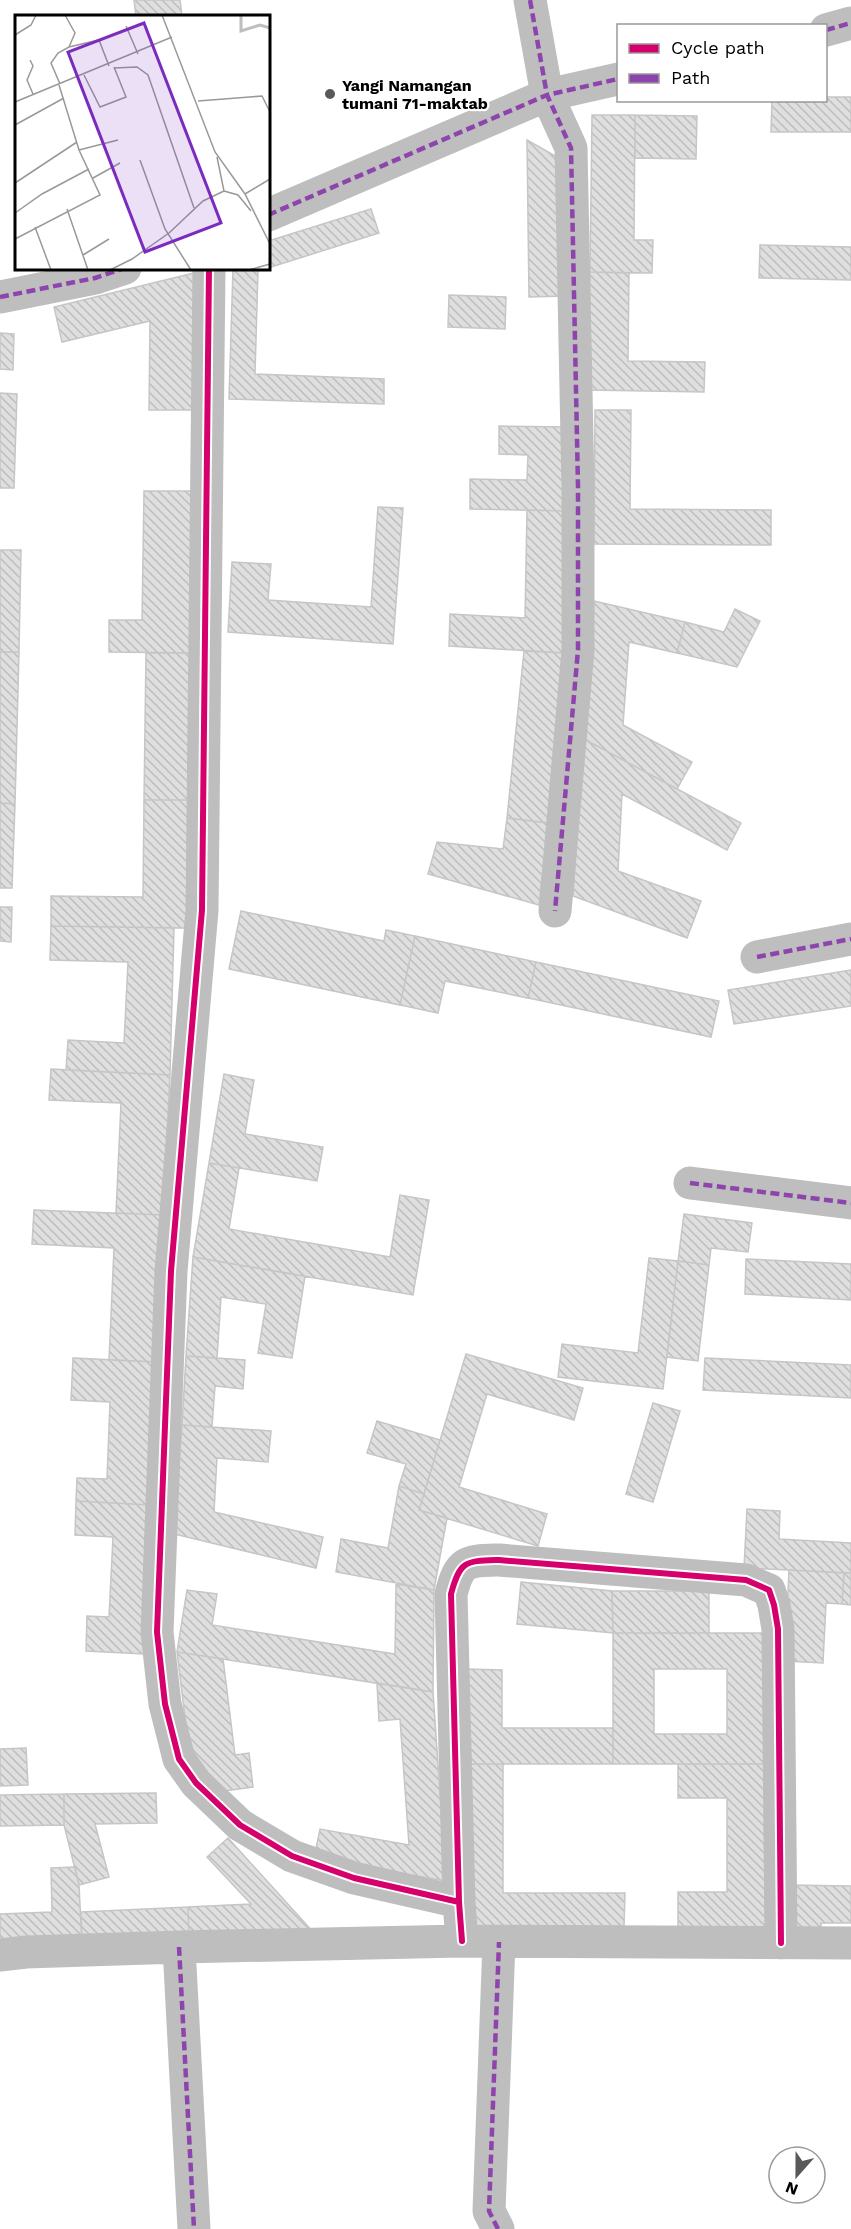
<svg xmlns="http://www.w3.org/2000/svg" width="851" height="2229" font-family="'Work Sans',sans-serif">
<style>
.building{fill:url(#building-back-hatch);stroke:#c6c6c6;stroke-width:1.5;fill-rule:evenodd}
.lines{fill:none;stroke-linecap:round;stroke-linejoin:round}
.minor{stroke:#bebebe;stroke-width:33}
.quiet{stroke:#8e44ad;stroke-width:4.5;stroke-dasharray:9 4.5;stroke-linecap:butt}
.cycleway-casing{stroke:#fff;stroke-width:10}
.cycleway{stroke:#d6006c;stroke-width:6}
.poi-dot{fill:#595959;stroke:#fff;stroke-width:2}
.labels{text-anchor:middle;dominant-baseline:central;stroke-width:4.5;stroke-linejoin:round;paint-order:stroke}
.poi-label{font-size:16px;font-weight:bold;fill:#000;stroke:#fff;text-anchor:start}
.inset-river{fill:none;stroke:#bebebe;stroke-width:3}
.inset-road{fill:none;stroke:#999;stroke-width:1.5}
.view{fill:#7b2cbf;fill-opacity:0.15;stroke:#7b2cbf;stroke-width:3}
.inset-edge{fill:none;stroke:#000;stroke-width:3}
</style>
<defs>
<pattern id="building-back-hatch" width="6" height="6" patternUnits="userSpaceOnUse" patternTransform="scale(1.5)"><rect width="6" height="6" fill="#dfdfdf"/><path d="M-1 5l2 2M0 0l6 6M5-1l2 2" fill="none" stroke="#bebebe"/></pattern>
</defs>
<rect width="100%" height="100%" fill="#fff"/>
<path class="building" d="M134,0H180L182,16H136Z
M826,97H851V132H771L772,100H826Z
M592,115H635L634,240H653L652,273L590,272Z
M635,115L697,116L696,159L635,158Z
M527,140L564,161L566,296L529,297Z
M371,209L379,233L268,268V241Z
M760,245L851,247V280L759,278Z
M233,268H266L258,271L255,374L384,379V404L229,399Z
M590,272L629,273L628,361L705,362L704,392L589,390Z
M194,273L193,410H149L150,321L62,342L54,307Z
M449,295L506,297L505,329L448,327Z
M0,333L14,334L13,370L0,369Z
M0,393L17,394L14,488H0Z
M595,410H631L630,509L771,510V545L594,544Z
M499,426L568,427L567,511L470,509V479L527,480L528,455L499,454Z
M144,491H191L190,653L109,652V620H142Z
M378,507L403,508L393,644L228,632L232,562L271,564L268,600L371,607Z
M527,510L567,511L565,653L449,646L450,614L525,618Z
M0,550H21L19,652H0Z
M594,601L685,622L677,653L629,642L623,725L692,762L677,789L584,739Z
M735,609L760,621L737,667L677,653L685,622L724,632Z
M524,651L565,653L548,823L507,818Z
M0,652H19L15,804L0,803Z
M146,653H190L189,800H144Z
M584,739L741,823L727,850L622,794L618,871L701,901L687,938L573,896Z
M144,800H189L187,928L51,926V896L143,897Z
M0,803L15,804L12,888H0Z
M507,818L548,823L539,905L428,874L437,842L503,849Z
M0,907H12L11,942L0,941Z
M241,911L384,941L386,930L415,936L400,1005L229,969Z
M51,926L174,928L170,1075L66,1070L68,1040L124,1043L128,962L50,960Z
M415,936L536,962L528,998L445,981L438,1013L400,1005Z
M536,962L719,1001L711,1037L528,998Z
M851,970V1006L734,1024L728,990Z
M51,1069L170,1075L163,1215L116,1213L121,1103L49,1100Z
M224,1074L254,1080L245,1134L323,1147L317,1181L209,1163Z
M209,1163L239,1168L229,1229L390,1257L400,1195L429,1200L413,1295L193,1257Z
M34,1210L163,1215L157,1362L109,1360L114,1248L32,1244Z
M684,1214L752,1223L748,1252L711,1248L709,1265L678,1261Z
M193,1257L305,1276L292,1358L258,1353L266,1304L221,1297L217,1358L186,1356Z
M649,1258L678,1261L663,1389L558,1377L562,1344L638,1353Z
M746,1259L851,1264V1300L745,1294Z
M678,1261L709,1265L698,1361L667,1357Z
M466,1354L583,1388L574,1420L487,1394L459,1487L547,1514L538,1546L419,1510Z
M186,1356L245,1360L243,1389L215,1386L212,1427L182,1425Z
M73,1358L157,1362L150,1505L76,1501L77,1478L107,1479L110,1402L71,1400Z
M705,1358L851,1365V1398L703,1390Z
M653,1403L680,1411L653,1502L626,1494Z
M377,1421L440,1440L424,1494L399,1486L406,1464L367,1453Z
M182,1425L271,1431L268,1462L217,1458L214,1512L323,1537L316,1568L174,1534Z
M399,1486L424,1494L419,1510L447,1518L434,1590L336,1572L341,1539L388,1548Z
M76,1501L150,1505L144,1654L86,1651L87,1616L109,1617L113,1537L75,1535Z
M747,1509L780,1511L779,1539L851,1543V1573L744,1568Z
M789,1570L844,1573L842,1604L826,1603L823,1663L785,1661Z
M844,1573H851V1605L842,1604Z
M521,1582L612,1591L613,1633L517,1624Z
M396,1584L434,1590L433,1692L177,1652L187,1590L217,1594L212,1625L395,1654Z
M612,1591H709V1633H613Z
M613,1633H769L770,1764H613ZM654,1669H727V1734H654Z
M177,1652L223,1659L235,1755L249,1753L253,1787L217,1792L191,1767Z
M468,1669L502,1670V1728H613V1764H468Z
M377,1683L433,1692L446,1881L314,1858L320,1829L409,1845L400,1719L379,1721Z
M26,1748L28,1785L0,1786V1749Z
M468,1764H503V1893H625L624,1926H468Z
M678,1764H770V1935H678V1892H727V1798H678Z
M156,1793L157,1823L95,1824L109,1877L79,1885L64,1825V1794Z
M64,1794V1825L0,1826V1795Z
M228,1838L315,1934L189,1940L188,1907L251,1904L207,1857Z
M75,1867L79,1885L82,1944L0,1948V1914L52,1912L51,1868Z
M788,1885L851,1886V1923H821V1933L788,1932Z
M188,1907L189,1940L82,1944L81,1912Z"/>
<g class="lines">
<path class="minor" d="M530,0L547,95L571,148L578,487V650L555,911
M826,30L851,23
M268,215L547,95L618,79
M209,268L202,910L171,1271L157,1632L165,1704L179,1759L196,1783L240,1825L292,1856L354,1878L459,1902
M0,297L95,278L125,268
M757,957L851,939
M690,1183L851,1203
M462,1941L459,1902L451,1594C460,1560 466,1561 499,1560L746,1580L769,1590L774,1605L778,1629L781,1943
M179,1947L194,2229
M0,1955L26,1952L179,1947L462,1941L851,1943
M498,2229L489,2211L499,1942"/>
<path class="quiet" d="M530,0L547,95L571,148L578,487V650L555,911
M826,30L851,23
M268,215L547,95L618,79
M0,297L95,278L125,268
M757,957L851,939
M690,1183L851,1203
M179,1947L194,2229
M498,2229L489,2211L499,1942"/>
<g class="cycleway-casing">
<path id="cycleway" d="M209,268L202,910L171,1271L157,1632L165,1704L179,1759L196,1783L240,1825L292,1856L354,1878L459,1902
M462,1941L459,1902L451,1594C460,1560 466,1561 499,1560L746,1580L769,1590L774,1605L778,1629L781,1943"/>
</g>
<use href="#cycleway" class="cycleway"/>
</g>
<circle class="poi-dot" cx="330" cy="94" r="6"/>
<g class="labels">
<g class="poi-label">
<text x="342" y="85">Yangi Namangan<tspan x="342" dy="18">tumani 71-maktab</tspan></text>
</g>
</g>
<g transform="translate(15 15)">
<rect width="255" height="255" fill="#fff"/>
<path class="inset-river" d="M226,0V16L245,10L255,13"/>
<path class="inset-road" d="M50,0L60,18L54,32M147,0L200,137L230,179L255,229M111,11L123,39M0,20L16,10L21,0M15,45L18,51L12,65L18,79M99,53L122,52L133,60L179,193M69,60L85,92L111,82L99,52M45,69L36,48L43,38L54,32L84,25L94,51M183,86L247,81L255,97M0,87L157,22M0,110L49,83M64,135L103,125M125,145L150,214L176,255M78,163L105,148M0,168L62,127M209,176L223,180L236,196M230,179L255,164M52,194L73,255M0,198L27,179L74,154M20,212L36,255M0,224L85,180L64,135L44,70M68,240L94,224M95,255L117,244L154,218L188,186L209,176L202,142M234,255L255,249"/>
<path class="view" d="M129,8L206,208L130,237L53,37Z"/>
<rect width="255" height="255" class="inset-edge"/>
</g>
<rect x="617" y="24" width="210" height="78" fill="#ffffff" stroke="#999999" stroke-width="1.5"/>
<rect x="629" y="44" width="30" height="9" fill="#d6006c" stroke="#999999" stroke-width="1.5"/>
<text x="671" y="54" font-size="18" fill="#000000">Cycle path</text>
<rect x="629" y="74" width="30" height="9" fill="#8e44ad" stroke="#999999" stroke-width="1.5"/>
<text x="671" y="84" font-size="18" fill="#000000">Path</text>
<g transform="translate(797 2175) rotate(201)"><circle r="28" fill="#ffffff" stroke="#999999" stroke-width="1.5"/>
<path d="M0-4.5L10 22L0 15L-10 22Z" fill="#595959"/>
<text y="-9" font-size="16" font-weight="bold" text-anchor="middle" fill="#000000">N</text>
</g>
</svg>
